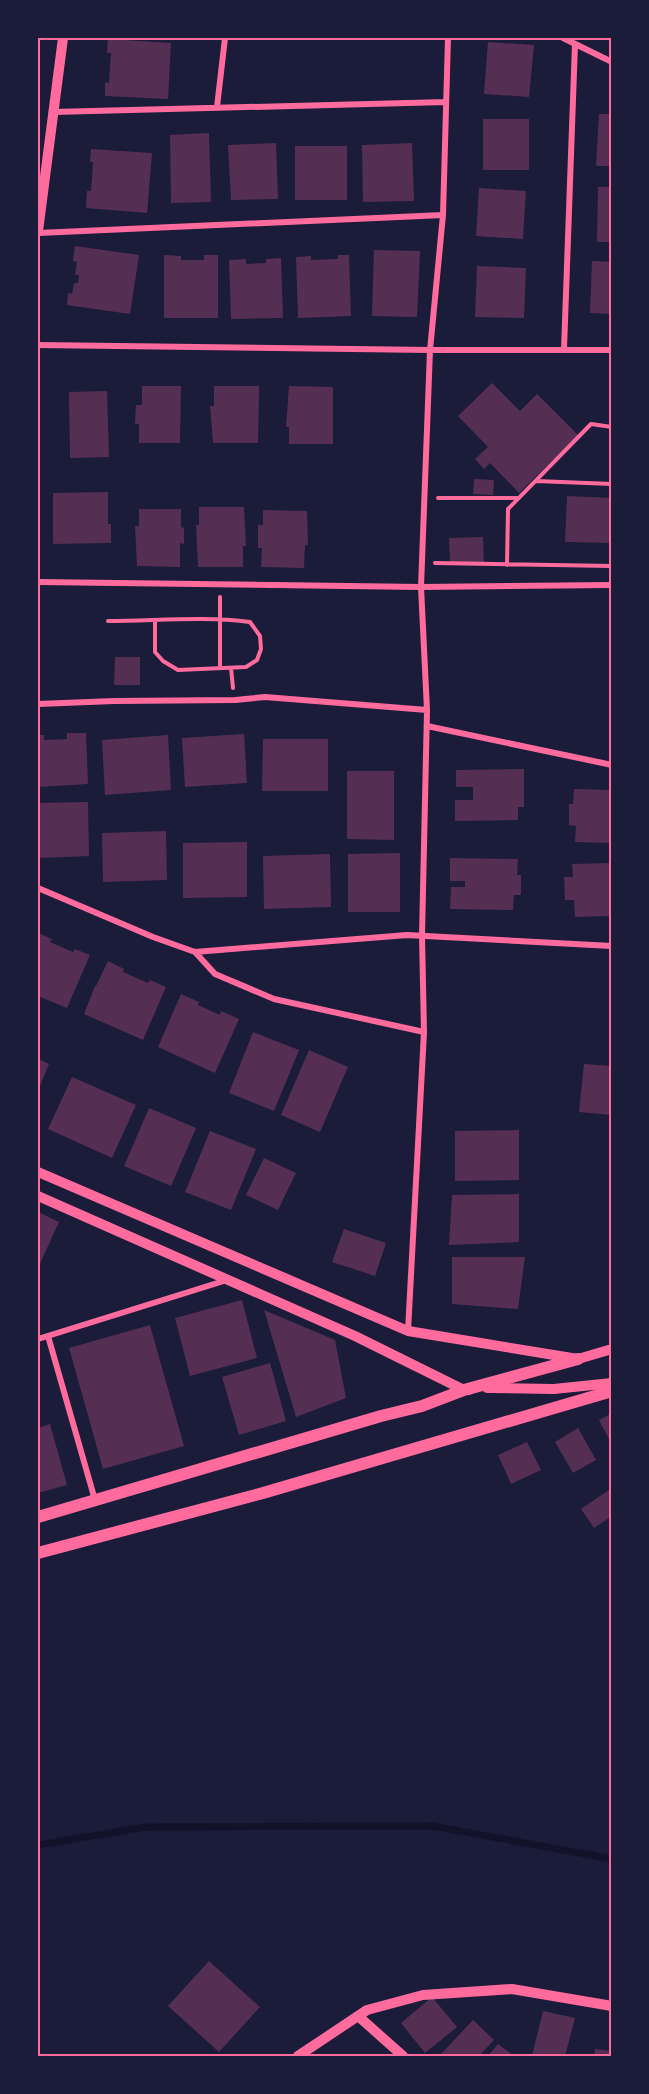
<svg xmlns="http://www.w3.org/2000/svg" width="649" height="2094" font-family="Arial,sans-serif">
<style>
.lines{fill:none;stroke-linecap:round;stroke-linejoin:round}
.stream{stroke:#12122b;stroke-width:7}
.building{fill:#542f53}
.path{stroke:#ff6b9d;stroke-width:4}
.minor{stroke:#ff6b9d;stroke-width:6}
.tertiary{stroke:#ff6b9d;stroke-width:10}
.secondary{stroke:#ff6b9d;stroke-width:12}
.neatline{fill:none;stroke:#ff6b9d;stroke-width:2}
</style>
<rect width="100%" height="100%" fill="#1b1b3a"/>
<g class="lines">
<path class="stream" d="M38,1845L146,1827L433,1826L612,1859"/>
</g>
<path class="building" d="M108,39L171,43L168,99L105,96V82L109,83L111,53H107Z
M488,42L534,45L529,97L484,94Z
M599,114H612V166H596Z
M483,119H529V170H483Z
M209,133L211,202L171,203L170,135Z
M276,143L278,199L231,200L228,145Z
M412,143L414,201L363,202L362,145Z
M295,146H347V200H295Z
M91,149L152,153L147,213L86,208L87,191H91L93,162H90Z
M598,187H612V242H597Z
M479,188L526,191L523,239L476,236Z
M75,246L139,255L130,314L67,305L68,293L72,294L74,283H78L79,275H75L77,262L73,261Z
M374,250L420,251L417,317L372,316Z
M164,255L181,256V260H204V255H218V318H164Z
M338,255H349L351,316L298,318L296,257L311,256V260L338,259Z
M281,258L283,318L231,319L229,260L246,259V264L266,263V259Z
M592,261L612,262V314L590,313Z
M477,266L526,268L524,318L475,317Z
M492,383L520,411L537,394L578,435L519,493L490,463L484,469L475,459L488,447L458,416Z
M142,386H181L180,443H139V424H135L136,405H142Z
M214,386H259L258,443H213L210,406H214Z
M289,386L333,387V444H289V427H286Z
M107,391L109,457L70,458L69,392Z
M474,479L494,480L493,495L473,494Z
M108,492V524H111V543L53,544V493Z
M567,496L612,498V543L565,542Z
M199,507H244L246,546H243V567H198L196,525H199Z
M139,509H181V527L184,528V544L180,543V567L137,566L135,526H139Z
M263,510L307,511L308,545H305L304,568L261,567L262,548H258V525H263Z
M483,537L484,564L450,565L449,538Z
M115,657H140V685H114Z
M67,733H86L88,784L38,787V735H44V740L67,739Z
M244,734L247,783L185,787L182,738Z
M168,735L171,790L105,795L102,740Z
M263,739H328V791H262Z
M524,769V807H518V820L455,821V800H473V787H456V770Z
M347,771H394V840L347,839Z
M574,789L612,790V843L575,842L576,826L569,825V804H573Z
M88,802L89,856L38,858V803Z
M166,831L167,880L103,882L102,833Z
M247,842V897L183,898V843Z
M400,853V912H348V854Z
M330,854L331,907L264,909L263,856Z
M450,858L518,859L517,875H521V895H514L513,910L450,909L451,887H465V881H450Z
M612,863V916L575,917L574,900H565L564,877H573L572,864Z
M38,933L52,939L50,942L73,952L75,949L90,955L67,1008L38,996Z
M108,961L124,969L123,972L148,983L150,980L166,987L143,1040L84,1014L95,986H96Z
M181,994L199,1002L198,1005L220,1015L221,1011L239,1019L215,1073L158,1047Z
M253,1032L299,1050L274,1111L229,1093Z
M309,1050L348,1067L320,1132L281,1115Z
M38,1059L49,1064L38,1091Z
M584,1064L612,1066V1115L579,1112Z
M72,1077L136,1105L112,1158L48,1129Z
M149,1108L196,1128L171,1186L124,1166Z
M519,1130V1180L455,1181V1131Z
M210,1131L256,1149L231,1210L185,1192Z
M264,1158L296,1173L278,1210L246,1195Z
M519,1194V1242L449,1245L452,1195Z
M38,1212L59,1222L38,1268Z
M344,1229L386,1243L375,1276L332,1262Z
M452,1257H525L518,1309L452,1304Z
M242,1300L257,1358L190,1376L175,1318Z
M264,1310L335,1340L346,1398L296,1417Z
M150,1325L184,1446L103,1469L69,1348Z
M270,1363L286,1421L239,1435L222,1377Z
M612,1413V1445L599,1420Z
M50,1424L67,1485L38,1493V1428Z
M578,1428L596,1460L573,1473L555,1442Z
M527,1442L541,1470L511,1484L498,1455Z
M612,1488V1516L594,1528L581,1509Z
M209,1961L260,2007L219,2052L168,2006Z
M432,1997L457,2027L425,2053L401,2023Z
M543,2011L575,2018L565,2056H532Z
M473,2020L494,2040L479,2056H439Z
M498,2044L514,2056H488Z
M595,2049L612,2051V2056H594Z"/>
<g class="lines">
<path class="path" d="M536,481L612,484
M438,498H517
M435,563L612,566
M507,565L508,509L591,424L612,427
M220,597V668
M108,621C155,621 204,616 250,622L260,636L261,649L257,660L246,667L178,670L163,661L155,652V621
M231,668L233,688"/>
<path class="minor" d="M563,38L612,62
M217,107L225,38
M53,112L446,102
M38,233L443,215
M38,345L430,350H612
M564,349L575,44
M38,582L421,587L612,585
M38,704L114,701L235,700L265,697L427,710
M427,726L612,765
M38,888L153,937L195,952L407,935L612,946
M195,952L215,974L274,999L424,1032
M408,1331L424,1032L422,936L427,710L421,587L430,350L443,215L448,38
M48,1336L95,1500
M38,1339L227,1280"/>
<path class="tertiary" d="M38,231L63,38
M38,1172L408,1331L578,1359L612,1349
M38,1196L355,1336L464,1390H469
M487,1388L554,1389L612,1383
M358,2016L403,2056
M298,2056L367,2010L423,1995L512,1989L612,2006"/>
<path class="secondary" d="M38,1517L381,1416L422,1406L464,1390L578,1359
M38,1553L263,1493L612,1391"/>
</g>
<rect width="649" height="2094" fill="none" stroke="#1b1b3a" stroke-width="78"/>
<rect x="39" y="39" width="571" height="2016" class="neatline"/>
</svg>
